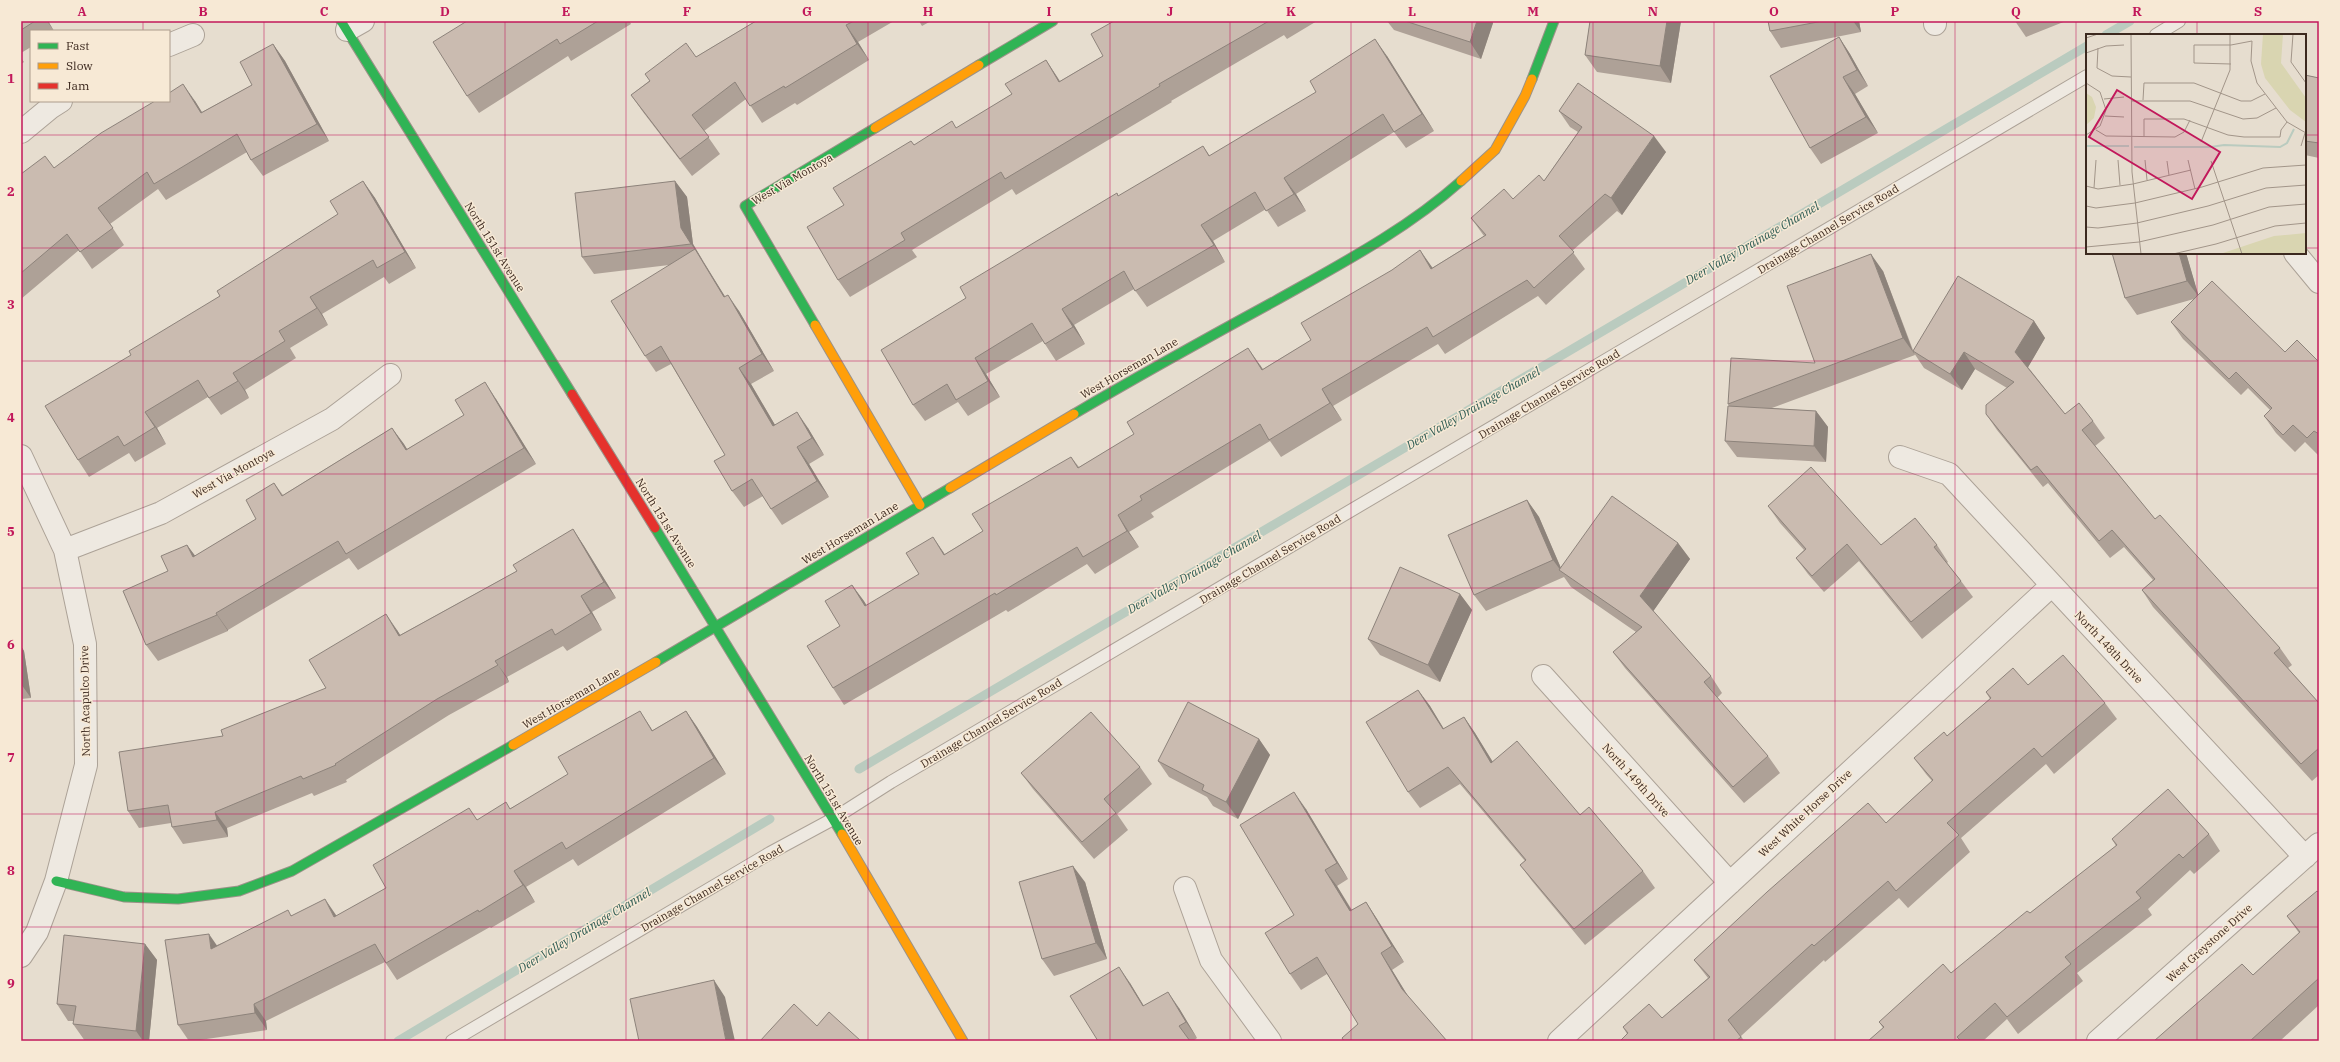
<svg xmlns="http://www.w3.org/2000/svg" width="2340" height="1062" font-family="'IBM Plex Serif',serif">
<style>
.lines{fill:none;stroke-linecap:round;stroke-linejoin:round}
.stream{stroke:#bacbbf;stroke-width:9}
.lane-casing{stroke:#aca297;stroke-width:14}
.street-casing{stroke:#aca297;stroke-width:24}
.fast-casing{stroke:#9b9288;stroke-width:11}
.slow-casing{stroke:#9b9288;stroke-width:11}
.jam-casing{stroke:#9b9288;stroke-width:11}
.lane{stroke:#eee9e1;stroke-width:12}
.street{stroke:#eee9e1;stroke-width:22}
.fast{stroke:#30b455;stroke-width:9}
.slow{stroke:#ff9f0a;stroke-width:9}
.jam{stroke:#e5322d;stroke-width:9}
.wall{fill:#aea197}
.shaded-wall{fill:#8d837b}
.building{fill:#cabbb0;stroke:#8d837b}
.grid{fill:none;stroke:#c2185b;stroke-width:1;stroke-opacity:0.55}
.labels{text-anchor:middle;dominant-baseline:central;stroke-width:3;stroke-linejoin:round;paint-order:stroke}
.street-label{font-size:11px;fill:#3c291f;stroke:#f7e9d5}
.water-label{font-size:12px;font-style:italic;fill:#2e5c54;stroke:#f7e9d5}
.inset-river{fill:none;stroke:#bacbbf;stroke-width:2}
.inset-road{fill:none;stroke:#a29589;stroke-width:1}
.view{fill:#c2185b;fill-opacity:0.15;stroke:#c2185b;stroke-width:2}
.inset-edge{fill:none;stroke:#3c291f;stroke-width:2}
.neatline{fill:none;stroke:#c2185b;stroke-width:1.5}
.grid-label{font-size:13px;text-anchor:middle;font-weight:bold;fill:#c2185b}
</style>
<rect width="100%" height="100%" fill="#e6ddcf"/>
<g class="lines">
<path class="stream" d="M2106,35L2130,21
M859,769L2087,46
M398,1041L770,819"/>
<g class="lane-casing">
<path id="lane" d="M2156,35L2179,21
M452,1041L770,853L833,819L891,782L2087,76"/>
</g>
<g class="street-casing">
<path id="street" d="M1935,21V24
M347,30L363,21
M169,45L193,35
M21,132L50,108L61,101
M2295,253L2319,282
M21,456L65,550L85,644L86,765L56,881L37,932L21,956
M1900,457L1949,474L2305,857
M65,550L161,513L332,419L390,375
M1543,676L1730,883
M1185,888L1211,960L1270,1041
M1559,1041L2051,586
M2098,1041L2319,844"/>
</g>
<g class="fast-casing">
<path id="fast" d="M341,21L572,394
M979,65L1053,21
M1532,79L1554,21
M815,325L745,206L875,128
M1074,414C1140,375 1207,338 1275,301C1339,265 1406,230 1461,181
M655,528L842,834
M656,662L950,488
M56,881L124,897L178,899L239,891L292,871L513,745"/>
</g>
<g class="slow-casing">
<path id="slow" d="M875,128L979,65
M1461,181L1495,150L1525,96L1532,79
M815,325L920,505
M950,488L1074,414
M513,745L656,662
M842,834L963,1041"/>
</g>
<g class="jam-casing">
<path id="jam" d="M572,394L655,528"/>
</g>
<use href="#lane" class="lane"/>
<use href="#street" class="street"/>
<use href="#fast" class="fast"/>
<use href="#slow" class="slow"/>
<use href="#jam" class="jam"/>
</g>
<path class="wall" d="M21,21H48L54,31H31V47L21,53Z
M467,21H631L630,22L631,24L571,61L568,56L479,113L467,96Z
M756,21H894L858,42L869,60L797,105L795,103L762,123L746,99L704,131L720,154L692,176L643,112L631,95L649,81L696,57Z
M919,21H931L922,26Z
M1114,21H1317L1287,39L1284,35L1171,101L1172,102L1016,195L1012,189L912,250L917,257L850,297L838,280L844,205L911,141L914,145L957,128L1012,94L1046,60L1060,81L1103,56Z
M1387,21H1492L1493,23L1481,59L1394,30Z
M1590,21H1681L1671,83L1597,72L1585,55Z
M1768,21H1859L1861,32L1781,48L1770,31Z
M2015,21H2066L2026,37Z
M1839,37L1850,54L1868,86L1855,94L1878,133L1821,164L1810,148Z
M273,44L285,61L329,141L263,176L251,160L247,152L166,200L158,189L110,224L124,245L92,269L79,250L21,299V174L54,168L195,101L202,112L252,85Z
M1387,56L1434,131L1406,148L1394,132L1296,194L1306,211L1278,227L1266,209L1213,241L1225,262L1147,307L1134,289L1074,325L1085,344L1056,361L1043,341L986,374L1000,397L968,416L958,402L925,421L913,405L966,298L1119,196L1203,146L1210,156Z
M21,58L24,62L21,64Z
M2305,75L2319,78V158L2305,155Z
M1559,111L1666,152L1622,215L1617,211L1572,251L1585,269L1546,305L1538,296L1445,354L1438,344L1333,406L1342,420L1281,457L1270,441L1151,513L1154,517L1129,532L1139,547L1095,574L1087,564L1008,612L1006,610L844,705L833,688L840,626L852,585L867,606L919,574L945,554L983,531L1071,457L1079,467L1260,365L1263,369L1432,268L1484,236L1471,218L1513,199L1544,181L1578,132L1570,127Z
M363,181L375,198L416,268L389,284L384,277L322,314L328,325L290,348L296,358L245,390L249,398L221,415L208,397L157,428L166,444L135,462L129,453L89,477L78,460L131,355L220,296L338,214Z
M675,181L687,197L693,244L725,297L739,311L774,371L751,384L775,425L808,428L824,455L809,464L829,497L782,525L771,509L763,496L744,507L732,491L725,455L671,364L656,372L645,356L669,265L594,274L582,257Z
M2112,253H2186L2198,295L2285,352L2319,362V455H2318L2305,442L2295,452L2276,433L2264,416L2270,410L2248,388L2241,395L2183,339L2171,322L2194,299L2137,315L2125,298Z
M1883,271L1913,350L2034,321L2045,338L2028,367L2065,414L2093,421L2105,438L2095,446L2155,519L2280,648L2292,665L2288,668L2319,703V775L2312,781L2153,607L2142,590L2153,580L2124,547L2110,558L2048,483L2043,487L1997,430L1986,414L2007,388L1975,369L1962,390L1924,368L1914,353L1915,355L1772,408L1816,411L1828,427L1826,462L1737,457L1725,441L1729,406L1728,404L1815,363Z
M496,399L536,464L358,570L349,558L228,630V631L158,661L146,645L168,571L187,545L195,556L256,519L274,483L283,495L392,428L407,449Z
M1527,500L1539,517L1561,568L1678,543L1690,559L1653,611L1711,676L1722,693L1717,698L1768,756L1780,773L1744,803L1625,668L1613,652L1636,632L1571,587L1564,577L1486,611L1474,595Z
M1768,506L1881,545H1937L1948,562L1947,563L1961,581L1973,597L1922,639L1859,561L1824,592L1808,574L1796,558L1804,550L1780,523Z
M573,529L584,546L616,598L592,612L602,630L567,651L563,646L507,677L509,682L449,715L346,780L347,782L314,796L312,793L227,828L228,837L183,844L172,827L171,823L139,828L128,811L223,736L326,688L397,630L400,635L517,571Z
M1460,594L1472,610L1440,682L1380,655L1368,639Z
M21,646L24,651L31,698L21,699Z
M2028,685L2105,703L2117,719L2054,774L2046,764L1961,838L1970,852L1908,908L1899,898L1825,962L1824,960L1741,1036L1744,1041H1620L1627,1034L1623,1027L1662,1018L1708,978L1694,960L1886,823L1932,781L1926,774L1914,758L1947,736L1990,699L1986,692Z
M1418,690L1430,706L1444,729L1464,717L1475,733L1493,762L1580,815L1643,871L1655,888L1585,945L1532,881L1520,865L1525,861L1460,784L1420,808L1408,792Z
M686,711L697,727L726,774L578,866L573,859L526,887L535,902L491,928L490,927L397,980L385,962L266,1021L267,1030L193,1041H189L178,1025L217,945L291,915L337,916L386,888L469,808L477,820L511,808L653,730Z
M1259,739L1270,755L1238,819L1213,806L1207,797L1169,777L1158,761Z
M1140,767L1152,784L1117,814L1128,830L1094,859L1033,789L1021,773Z
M1306,809L1348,879L1337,886L1352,910L1366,902L1377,919L1404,962L1392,970L1408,996L1447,1041H1344L1342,1038L1358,1024L1327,974L1301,990L1290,974L1294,915Z
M2209,834L2220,851L2194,874L2190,870L2148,909L2152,915L2077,973L2083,981L2018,1034L2007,1019L1983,1041H1868L1883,1028L1879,1022L1951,973L2030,913L2116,846L2112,839Z
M1085,882L1107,959L1054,976L1042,959Z
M2319,893V1005L2280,1041H2154L2253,975L2299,933L2287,916Z
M145,944L157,960L149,1041H85L73,1024L74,1021H68L57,1004Z
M1130,983L1144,1006L1179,1008L1197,1038L1193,1041H1098Z"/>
<path class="shaded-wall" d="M47,21H48L54,31Z
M1477,21H1492L1493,23L1481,59L1470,42Z
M1667,21H1681L1671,83L1660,66Z
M1853,21H1859L1861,32Z
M846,25L858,42L869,60L857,44Z
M1839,37L1850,54L1868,86L1857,70Z
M1375,39L1387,56L1434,131L1422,114Z
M273,44L285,61L329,141L317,124Z
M1046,60L1057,77L1070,99L1059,82Z
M1843,77L1855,94L1878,133L1866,117Z
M183,84L195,101L212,129L201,113Z
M1654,136L1666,152L1622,215L1611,198Z
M1284,178L1296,194L1306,211L1294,194Z
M363,181L375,198L416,268L405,252Z
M675,181L687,197L693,244L703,261L691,244L681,228Z
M1201,225L1213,241L1225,262L1214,245Z
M695,249L706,266L736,314L724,297Z
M1420,250L1432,267L1443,285L1431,269Z
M2179,253H2186L2199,297L2187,281Z
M1871,254L1883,271L1913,352V351L1915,355L1903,338Z
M728,295L739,311L774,371L762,354Z
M310,297L322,314L328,325L317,308Z
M1062,309L1074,325L1085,344L1073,327Z
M2034,321L2045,338L2027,369L2015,352Z
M1248,348L1260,365L1273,387L1262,370Z
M1964,352L1975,369L1962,390L1950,374Z
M975,358L986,374L1000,397L988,381Z
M739,368L751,384L785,442L773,426Z
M233,373L245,390L249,398L238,381Z
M485,382L496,399L536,464L524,448Z
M1322,389L1333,406L1342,420L1330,403Z
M1816,411L1828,427L1826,462L1814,446Z
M145,412L157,428L166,444L155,427Z
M797,412L808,428L824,455L812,438Z
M392,428L404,444L417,466L406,450Z
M797,447L809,464L829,497L817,481Z
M1527,500L1539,517L1563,573L1561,571L1553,560Z
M1118,515L1129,532L1139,547L1127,531Z
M573,529L584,546L616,598L604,582Z
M933,537L944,553L955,572L944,555Z
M1678,543L1690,559L1652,613L1640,596Z
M187,545L199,561L193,557Z
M852,585L864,601L877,623L865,606Z
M1460,594L1472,610L1440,682L1428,665Z
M581,596L592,612L602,630L591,613Z
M216,613L228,630V631L217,615Z
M386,614L397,630L411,652L399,636Z
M21,646L24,651L31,698L21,684Z
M495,661L507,677L509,682L498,665Z
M1418,690L1430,706L1454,746L1443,729Z
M640,711L651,728L663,748L652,731Z
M686,711L697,727L726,774L714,758Z
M1464,717L1475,733L1503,779L1491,763Z
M1259,739L1270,755L1238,819L1226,802Z
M1294,792L1306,809L1348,879L1337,863Z
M215,812L227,828L228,837L217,820Z
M1073,866L1085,882L1107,959L1096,943Z
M1325,870L1337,886L1362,928L1350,911Z
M514,871L526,887L535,902L523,885Z
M325,899L336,915L346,934L334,917Z
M1366,902L1377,919L1404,962L1392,946Z
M209,934L220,950L211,949Z
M145,944L157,960L149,1041H143L136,1031Z
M1381,953L1392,970L1414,1006L1402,989Z
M1119,967L1130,983L1154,1023L1143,1006Z
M714,980L725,997L735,1041H726Z
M1168,992L1179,1008L1197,1038L1186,1022Z
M254,1004L266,1021L267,1030L255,1013Z"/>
<path class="building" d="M21,21H35L21,30Z
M467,21H598L560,44L557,39L467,96L433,42Z
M756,21H854L846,25L857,44L785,88L784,86L750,106L735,82L692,115L709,137L680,159L631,95L650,81L645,74L686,43L696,57Z
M1114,21H1269L1159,84L1160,86L1005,179L1001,172L901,233L905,240L838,280L807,227L844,205L833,188L911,141L914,145L952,121L956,128L1012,94L1005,84L1046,60L1059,82L1103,56L1091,34Z
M1405,21H1477L1470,42Z
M1590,21H1667L1660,66L1585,55Z
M1768,21H1823L1770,31Z
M1839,37L1857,70L1843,77L1866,117L1810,148L1770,76Z
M1375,39L1422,114L1394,132L1383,114L1284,178L1294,194L1266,211L1255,192L1201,225L1214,245L1135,291L1124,271L1062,309L1073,327L1045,344L1032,323L975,358L988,381L956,400L947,384L913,405L881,350L966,298L960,287L1117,193L1118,196L1203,146L1209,156L1316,92L1310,81Z
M273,44L317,124L251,160L237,134L154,184L147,172L98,208L113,228L80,252L67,234L21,273V174L45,156L54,168L101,133L155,101H169V93L183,84L201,113L252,85L240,62Z
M2305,75L2319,78V143L2305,141Z
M1578,83L1654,136L1611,198L1605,194L1559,236L1574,252L1534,288L1527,280L1433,337L1427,327L1322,389L1330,403L1269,440L1260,424L1140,496L1142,500L1118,515L1127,531L1083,557L1077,547L996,595L995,593L833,688L807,646L840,626L825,601L852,585L865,606L919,574L906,553L933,537L944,555L983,531L972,514L1071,457L1078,468L1134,434L1127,422L1248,348L1262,370L1311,340L1301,323L1392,270L1420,250L1431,269L1486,235L1471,218L1504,189L1513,199L1539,175L1544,181L1582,127L1559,111Z
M363,181L405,252L377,268L373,260L310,297L317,308L279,331L285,341L233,373L238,381L209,398L198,380L145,412L155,427L124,446L118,436L78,460L45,406L131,355L129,351L220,296L217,291L338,214L330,201Z
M675,181L681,228L691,244L582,257L575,193Z
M695,249L724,297L728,295L762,354L739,368L773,426L797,412L812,438L797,447L817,481L771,509L752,479L732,491L714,461L725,455L661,346L645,356L611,301Z
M2112,253H2179L2187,281L2125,298Z
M1871,254L1903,338L1728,404L1731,358L1815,363L1787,286Z
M1958,276L2034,321L2015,352L2065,414L2079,403L2093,421L2082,430L2155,519L2160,515L2280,648L2274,653L2319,703V748L2301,764L2142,590L2155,579L2112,530L2099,541L2037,466L2031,470L1986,414V405L2014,382L1964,352L1950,374L1913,351Z
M2212,281L2285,352L2297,340L2319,362V434L2314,431L2307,438L2293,425L2283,435L2264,416L2272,408L2236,372L2229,379L2171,322Z
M485,382L524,448L346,554L338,541L216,613L217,615L146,645L123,591L168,571L161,556L187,545L193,557L256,519L246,500L274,483L282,496L392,428L406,450L464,415L455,400Z
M1728,406L1816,411L1814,446L1725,441Z
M1811,467L1881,545L1915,518L1937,545L1934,547L1961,581L1911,622L1847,544L1812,576L1796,558L1806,549L1768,506Z
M1612,496L1678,543L1640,596L1711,676L1704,682L1768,756L1733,787L1613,652L1642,627L1559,570Z
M1527,500L1553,560L1474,595L1448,535Z
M573,529L604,582L581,596L591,613L555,635L552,629L495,661L498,665L437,699L335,764L336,765L303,779L301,776L215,812L217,820L172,827L168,805L128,811L119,752L223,736L221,730L326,688L309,660L386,614L399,636L517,571L513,565Z
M1400,567L1460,594L1428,665L1368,639Z
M2063,655L2105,703L2042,757L2034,748L1947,823L1959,835L1896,891L1888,881L1814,946L1812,944L1728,1020L1741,1037L1736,1041H1620L1628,1033L1623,1027L1649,1004L1662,1018L1710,977L1694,960L1767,892L1868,803L1886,823L1933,780L1914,758L1944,732L1947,736L1991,698L1986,692L2013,668L2028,685Z
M1418,690L1443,729L1464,717L1491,763L1517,741L1580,815L1589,807L1643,871L1574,929L1520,865L1526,860L1448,767L1408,792L1366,722Z
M1188,702L1259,739L1226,802L1202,790L1204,785L1158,761Z
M640,711L652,731L686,711L714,758L566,849L562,842L514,871L523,885L479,912L478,910L386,963L375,944L254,1004L255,1013L178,1025L165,940L209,934L211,949L288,910L291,916L325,899L334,917L386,888L373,865L469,808L477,820L506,802L510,809L568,774L558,757Z
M1091,712L1140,767L1104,799L1116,813L1082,842L1021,773Z
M2168,789L2209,834L2183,858L2179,854L2136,892L2141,898L2065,957L2071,964L2007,1017L1995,1003L1957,1037L1961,1041H1868L1884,1027L1879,1022L1943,964L1951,973L2027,911L2030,913L2117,845L2112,839Z
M1294,792L1337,863L1325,870L1350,911L1366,902L1392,946L1381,953L1402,989L1447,1041H1344L1342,1038L1358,1024L1317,957L1290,974L1265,933L1294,915L1240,825Z
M1073,866L1096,943L1042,959L1019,882Z
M2317,891L2319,893V978L2250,1041H2154L2242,964L2253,975L2300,932L2287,916Z
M64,935L145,944L136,1031L73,1024L76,1006L57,1004Z
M1119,967L1143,1006L1168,992L1186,1022L1179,1026L1190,1041H1098L1070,996Z
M714,980L726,1041H639L630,999Z
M794,1004L817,1026L829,1012L861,1041H760Z"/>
<path class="grid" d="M143,21V31M264,21V1041M385,21V1041M505,21V1041M626,21V1041M747,21V1041M868,21V1041M989,21V1041M1110,21V1041M1230,21V1041M1351,21V1041M1472,21V1041M1593,21V1041M1714,21V1041M1835,21V1041M1955,21V1041M2076,21V1041M2197,21V35M143,101V1041M21,135H2087M2305,135H2319M21,248H2087M2305,248H2319M2197,253V1041M21,361H2319M21,474H2319M21,588H2319M21,701H2319M21,814H2319M21,927H2319"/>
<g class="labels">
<g class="street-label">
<text transform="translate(792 179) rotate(-30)">West Via Montoya</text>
<text transform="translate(1828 229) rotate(-31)">Drainage Channel Service Road</text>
<text transform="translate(495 247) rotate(58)">North 151st Avenue</text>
<text transform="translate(1129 368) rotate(-30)">West Horseman Lane</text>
<text transform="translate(1549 394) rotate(-31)">Drainage Channel Service Road</text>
<text transform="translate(233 473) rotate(-29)">West Via Montoya</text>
<text transform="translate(666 523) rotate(58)">North 151st Avenue</text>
<text transform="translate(850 533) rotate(-31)">West Horseman Lane</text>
<text transform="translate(1270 559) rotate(-31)">Drainage Channel Service Road</text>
<text transform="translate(2109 647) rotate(47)">North 148th Drive</text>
<text transform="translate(571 698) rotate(-30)">West Horseman Lane</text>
<text transform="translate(85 701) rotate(-91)">North Acapulco Drive</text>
<text transform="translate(991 723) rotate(-31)">Drainage Channel Service Road</text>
<text transform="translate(1636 780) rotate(48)">North 149th Drive</text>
<text transform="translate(834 800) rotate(59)">North 151st Avenue</text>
<text transform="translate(1805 813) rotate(-43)">West White Horse Drive</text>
<text transform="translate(712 888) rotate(-30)">Drainage Channel Service Road</text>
<text transform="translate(2209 943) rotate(-42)">West Greystone Drive</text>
</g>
<g class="water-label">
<text transform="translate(1752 243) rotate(-30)">Deer Valley Drainage Channel</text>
<text transform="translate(1473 408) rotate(-30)">Deer Valley Drainage Channel</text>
<text transform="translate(1194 572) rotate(-30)">Deer Valley Drainage Channel</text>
<text transform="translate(584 930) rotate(-31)">Deer Valley Drainage Channel</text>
</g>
</g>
<g transform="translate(2086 34)">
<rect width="220" height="220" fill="#e6ddcf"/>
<path d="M177,0H197L195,29L220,64V88L204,76L179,44L175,30ZM0,59L6,63L10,73L8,84L0,91ZM220,199V220H134L188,202Z" fill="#d9d5b1"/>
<path class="inset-river" d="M0,112H43M48,113H125L138,111L194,113L201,109L208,95"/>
<path class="inset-road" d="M45,0L46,138L55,220M207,0L205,28L220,49M0,4L12,0M12,14L11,34L26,42L45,43M0,19L20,12L38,11M145,30L108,29V11H145L166,7L165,27L171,49L201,88L220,99M0,49L14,58L20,76L14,92L0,101M18,65L38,63M57,66L58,49H108L155,67H165L179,60M45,67H104L157,85L171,84L190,74M19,82L38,83M10,96L20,102L89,103L98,98L104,86M58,103V85H98L142,101L158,103H194L195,96L201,88M115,108L144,36V0M215,112L219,99M32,126L34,151M59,126L61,146M102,126L109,155M81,127L83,141M125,127L156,220M0,152L12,155L47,150L105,136M8,154L10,126M0,172L10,174L49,169L116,153L177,134L220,131M0,193L12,194L51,189L122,172L180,154L220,151M0,213L53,208L127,191L183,173L220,170M87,220L130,210L189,192L220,189"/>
<path class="view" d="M31,56L134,118L106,165L3,103Z"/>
<rect width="220" height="220" class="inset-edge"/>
</g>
<rect width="2340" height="1062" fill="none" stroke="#f7e9d5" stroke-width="44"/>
<rect x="30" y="30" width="140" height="72" fill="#f7e9d5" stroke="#ac9c8c"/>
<rect x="38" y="43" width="20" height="6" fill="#30b455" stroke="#ac9c8c"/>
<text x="66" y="50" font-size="12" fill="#3c291f">Fast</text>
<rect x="38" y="63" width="20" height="6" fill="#ff9f0a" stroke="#ac9c8c"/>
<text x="66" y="70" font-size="12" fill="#3c291f">Slow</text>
<rect x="38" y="83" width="20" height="6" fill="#e5322d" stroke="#ac9c8c"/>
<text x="66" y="90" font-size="12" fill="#3c291f">Jam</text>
<rect x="22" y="22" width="2296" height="1018" class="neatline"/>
<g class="grid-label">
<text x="82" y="16">A</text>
<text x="203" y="16">B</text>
<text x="324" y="16">C</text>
<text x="445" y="16">D</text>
<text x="566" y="16">E</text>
<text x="687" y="16">F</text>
<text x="807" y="16">G</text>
<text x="928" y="16">H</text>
<text x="1049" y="16">I</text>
<text x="1170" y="16">J</text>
<text x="1291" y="16">K</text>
<text x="1412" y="16">L</text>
<text x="1533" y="16">M</text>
<text x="1653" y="16">N</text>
<text x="1774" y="16">O</text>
<text x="1895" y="16">P</text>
<text x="2016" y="16">Q</text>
<text x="2137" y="16">R</text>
<text x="2258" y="16">S</text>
<text x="11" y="83">1</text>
<text x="11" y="196">2</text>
<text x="11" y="309">3</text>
<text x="11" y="422">4</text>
<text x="11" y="536">5</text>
<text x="11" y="649">6</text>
<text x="11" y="762">7</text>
<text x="11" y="875">8</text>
<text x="11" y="988">9</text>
</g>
</svg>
